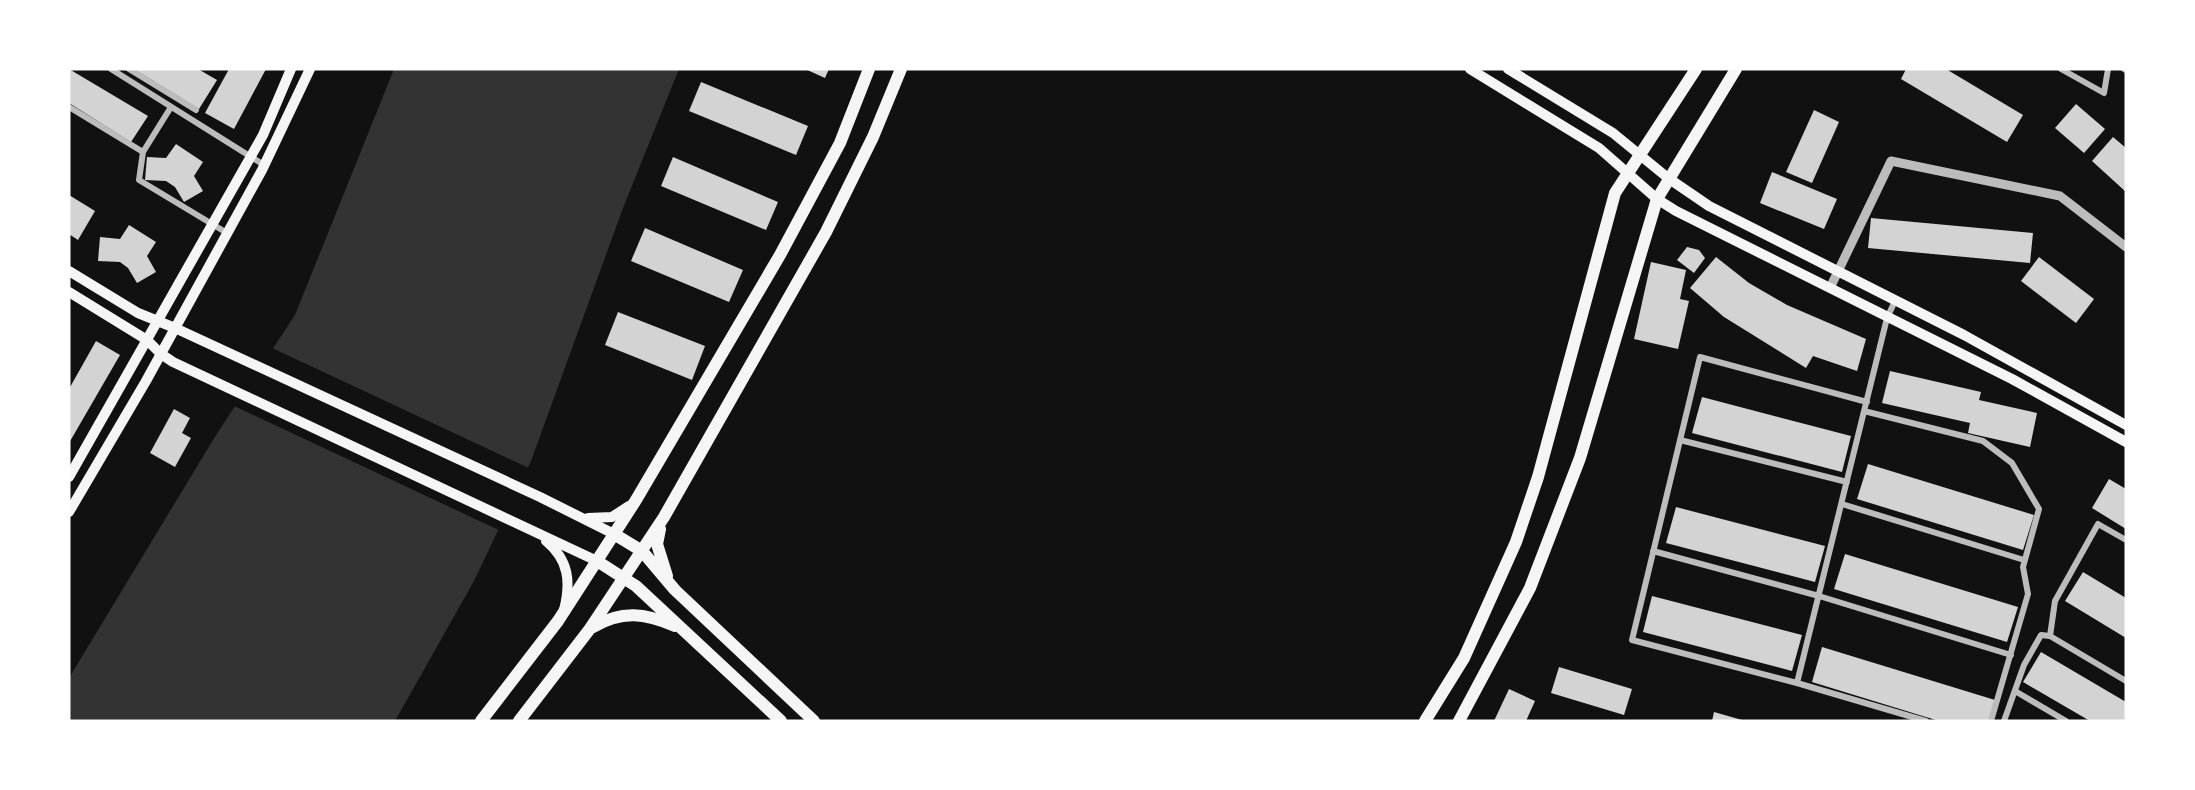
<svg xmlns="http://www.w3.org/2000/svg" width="2195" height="790" font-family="'PT Sans Narrow',sans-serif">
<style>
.water{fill:#333}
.pier{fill:#111}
.building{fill:#d3d3d3}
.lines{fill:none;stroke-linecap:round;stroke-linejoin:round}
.minor{stroke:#bcbcbc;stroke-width:6}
.tertiary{stroke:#bcbcbc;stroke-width:9}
.secondary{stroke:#f5f5f5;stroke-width:10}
.primary{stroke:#f5f5f5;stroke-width:12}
</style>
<rect width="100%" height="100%" fill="#111"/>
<path class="water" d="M394,69H679L623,208L531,461L474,581L395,721H69V678L216,435L295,315Z"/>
<path class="pier" d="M270,347L531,469L501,531L232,405Z"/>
<path class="building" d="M69,69L148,116L131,142L69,103Z
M134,69H198L217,80L199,109Z
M229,69H266L234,129L205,113Z
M805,69H829L825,78Z
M1906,69H1946L2023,115L2007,142L1901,79Z
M701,82L808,126L796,155L689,111Z
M2076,104L2105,129L2084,153L2055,128Z
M1814,110L1839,122L1812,183L1786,172Z
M2113,137L2126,148V192L2092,161Z
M176,144L203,162L194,176L203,191L184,202L175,187L166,181L145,180L147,157L166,158Z
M673,157L778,202L766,230L661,186Z
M1772,172L1837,199L1824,229L1760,203Z
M69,195L95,211L78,240L69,234Z
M1871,218L2033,233L2030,263L1868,248Z
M129,225L156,242L147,256L156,272L137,283L128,268L120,262L98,261L100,237L120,239Z
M645,228L743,270L729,302L631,261Z
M1687,247L1699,250L1705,258L1694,273L1677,260Z
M1716,257L1749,283L1787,305L1866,339L1857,371L1813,356L1806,368L1724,317L1690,288Z
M2039,257L2094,299L2076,323L2021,281Z
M1651,262L1686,270L1680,299L1689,301L1678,349L1634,339Z
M618,312L705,346L692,380L605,345Z
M96,341L120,355L69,443V389Z
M1890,371L1981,392L1979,400L2037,413L2030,447L1968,433L1970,423L1882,403Z
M1702,397L1851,436L1842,472L1692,433Z
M174,409L190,418L182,433L191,438L175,467L150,453Z
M1868,464L2034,515L2023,550L1857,499Z
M2109,479L2126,489V529L2092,508Z
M1676,507L1825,546L1815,582L1666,543Z
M1845,554L2018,607L2007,642L1834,589Z
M2083,572L2126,598V638L2065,601Z
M1652,596L1802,635L1792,671L1643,632Z
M1822,647L1995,700L1989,721H1939L1812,682Z
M2041,652L2126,702V721H2090L2023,682Z
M1559,667L1632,689L1624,715L1551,693Z
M1509,689L1535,701L1526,721H1494Z
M1714,712L1742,720V721H1712Z"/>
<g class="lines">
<path class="minor" d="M111,69L264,165
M129,69L196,110
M2061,69L2104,93L2108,69
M2124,69L2126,70
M69,107L143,152
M171,107L143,152L139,180L227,233
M1867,402L1700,357L1632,640L1797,683L1926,721
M1864,411L1983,441L2012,463L2039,509L2023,567L2028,594L1991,721
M1680,440L1847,482
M1842,504L2024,560
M1653,551L1819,596L2011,655
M2050,636L2055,601L2098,524L2126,540
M1797,683L1887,318L1895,301
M2015,691L2066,721
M2004,721L2024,665L2041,635L2050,636L2126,681"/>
<path class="tertiary" d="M1830,288L1891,161L2060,196L2126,247"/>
<path class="secondary" d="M1470,69L1599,148L1657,199L1676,211L2012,379L2126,442
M1508,69L1613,133L1668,178L1709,206L1964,335L2126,425
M69,271L138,313L175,328L540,497L614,534
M69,292L147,340L161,354L173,362L597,561
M69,477L263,135L291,69
M69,512L146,381L262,170L310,69
M588,518L612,517L629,506
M546,541C569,560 571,582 564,610"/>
<path class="primary" d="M660,529L657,544L667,576
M614,534L642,551L675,590L814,721
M597,561L636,586L781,721
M593,627C622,610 645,613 675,626
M481,721L558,621L636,500L780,255L840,143L869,69
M519,721L589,630L664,517L826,232L873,137L901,69
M1425,721L1464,658L1516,542L1538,477L1615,193L1696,69
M1459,721L1530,588L1580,458L1657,199L1736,69"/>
</g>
<rect width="2195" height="790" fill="none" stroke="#ffffff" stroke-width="141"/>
</svg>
